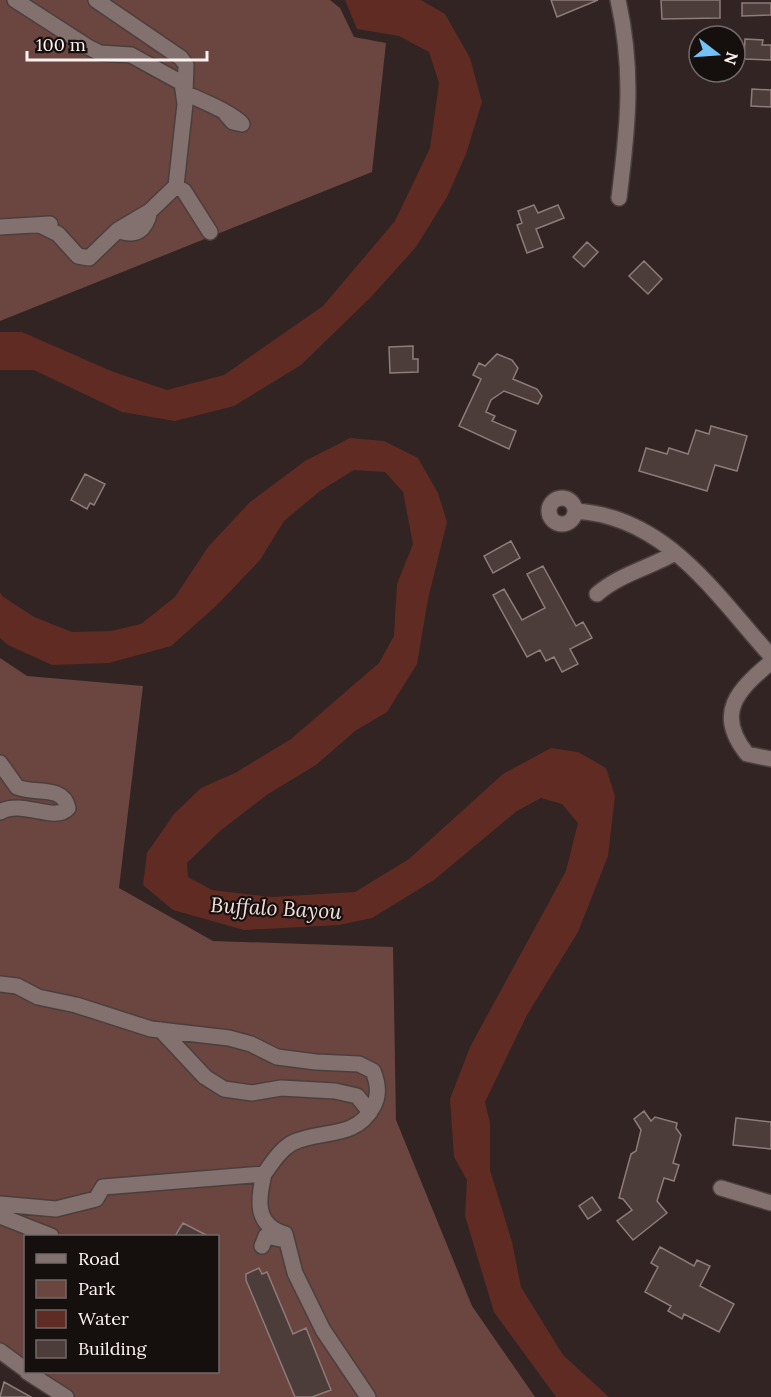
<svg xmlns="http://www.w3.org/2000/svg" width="771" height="1397" font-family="Lora,serif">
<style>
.green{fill:#6b453f;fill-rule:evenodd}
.water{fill:#602b23}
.building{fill:#4c3d3a;stroke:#8d7c79;stroke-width:1.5}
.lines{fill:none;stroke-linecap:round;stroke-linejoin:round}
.minor-casing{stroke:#4b3f3e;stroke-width:18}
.minor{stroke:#82716e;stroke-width:15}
.labels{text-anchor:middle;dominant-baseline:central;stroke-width:4.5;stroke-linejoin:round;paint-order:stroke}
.water-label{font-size:21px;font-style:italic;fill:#f2dfdc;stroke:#150f0e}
</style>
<rect width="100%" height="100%" fill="#322422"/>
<path class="green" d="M0,0H330L340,8L354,37L386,43L372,172L0,321Z
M0,658L27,676L143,686L119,888L213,941L393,947L396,1120L472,1306L535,1397H50L0,1358ZM26,1236H218V1372H26Z"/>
<path class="water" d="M345,0H421L445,14L470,58L482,102L466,154L447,197L416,247L371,297L301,365L234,406L175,421L122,412L34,370H0V332H22L111,371L167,390L224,375L323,306L395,221L430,148L439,83L429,52L399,36L357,29Z
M350,438L384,441L418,458L438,493L447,522L428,599L417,664L387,712L355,731L316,765L268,794L220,831L187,863L188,877L212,890L272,897L355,892L409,859L503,774L551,748L578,752L606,768L615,796L608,856L578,932L527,1015L485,1102L490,1123V1170L512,1242L521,1287L563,1355L609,1397H556L494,1312L465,1216L467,1180L454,1157L450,1099L470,1047L566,871L578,823L562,804L541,798L517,811L434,880L372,918L339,925L244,930L173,910L143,885L147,853L174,814L201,788L235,773L291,739L379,663L394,636L397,584L413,544L403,492L385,472L354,470L320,491L284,521L260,560L216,606L171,646L109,663L52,665L8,645L0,638V592L2,596L34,617L72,632L111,631L141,624L175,597L208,547L250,502L305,461Z"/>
<path class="building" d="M551,0H598L557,17Z
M661,0H720V18L662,19Z
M742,3H771V15L742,16Z
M745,39L763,40L762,45H771V60L744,59Z
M752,89L771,90V107L751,106Z
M534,205L538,213L558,205L564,218L536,229L543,247L527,253L517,225L522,223L518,211Z
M587,242L598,252L584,267L573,257Z
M644,261L662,279L648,294L629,276Z
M413,346V359H418V372L390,373L389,347Z
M497,354L512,360L518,368L513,379L537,389L542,396L538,404L504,391L491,400L486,412L495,416L492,421L516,431L509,449L459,426L481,379L473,375L479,363L485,366Z
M711,426L747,436L737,471L715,465L707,491L639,471L646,448L667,454L669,448L688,454L696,430L709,434Z
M85,474L105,484L94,505L90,503L87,509L71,500Z
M511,541L520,558L493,573L484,556Z
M543,566L576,626L583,622L592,638L570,649L578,664L562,672L554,657L546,661L540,650L527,657L493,595L504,589L522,620L545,608L527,574Z
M644,1111L651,1121L655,1117L677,1123L676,1128L681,1135L673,1163L679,1165L674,1181L664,1178L657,1201L667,1213L633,1240L617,1221L632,1210L623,1199L619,1198L631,1154L636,1151L641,1130L634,1119Z
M736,1118L771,1122V1149L733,1145Z
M592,1197L601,1210L588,1219L579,1206Z
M183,1223L208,1236H175Z
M660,1247L694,1266L697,1260L710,1266L700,1286L734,1304L719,1332L684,1314L682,1319L668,1311L671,1306L645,1292L658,1267L651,1263Z
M259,1268L262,1274L267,1272L293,1334L306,1328L331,1390L312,1397H295L246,1280V1274Z
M4,1382L31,1397H0Z"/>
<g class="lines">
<g class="minor-casing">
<path id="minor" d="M15,0L88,47L100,53L131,55L182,83L185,104L176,186L184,191L210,232
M96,0L181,58L186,65L185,93C200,100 233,113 242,124L233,122L226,114
M618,0C634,71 628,126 619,198
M40,225L58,234L78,256L89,258L118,230L150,211L176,186
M0,227L50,224
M118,230C137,238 146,229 150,211
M549 511a13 13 0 1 1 26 0a13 13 0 1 1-26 0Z
M575,511C666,516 715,594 771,656
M597,594C620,574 649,568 675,553
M771,662C738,690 714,713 747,754L771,759
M0,763L17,787C34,795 63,784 68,808C55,823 21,799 0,812
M0,984L17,986L38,997L76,1005L151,1029L229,1038L251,1044L277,1057L316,1062L359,1064L373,1071C378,1083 380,1095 373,1107C355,1140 321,1129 292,1143C280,1150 272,1163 264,1174L103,1187L96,1199L56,1209L0,1204
M161,1030L205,1077L224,1089L252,1093L281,1088L335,1091L357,1096L370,1112
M264,1174C258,1199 254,1225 285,1234L295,1273L323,1330L368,1397
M721,1188L771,1203
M0,1216L51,1236
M262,1246L266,1236L285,1240
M0,1351L26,1370
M27,1372L66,1397"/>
</g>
<use href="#minor" class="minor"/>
</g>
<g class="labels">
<g class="water-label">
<text transform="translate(276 908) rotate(3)">Buffalo Bayou</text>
</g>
</g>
<rect x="24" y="1235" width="195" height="138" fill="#150f0e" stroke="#716a69" stroke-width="1.5"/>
<rect x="36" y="1254" width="30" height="9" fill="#82716e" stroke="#716a69" stroke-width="1.5"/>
<text x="78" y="1265" font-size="18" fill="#fcf2f1">Road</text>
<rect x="36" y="1280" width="30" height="18" fill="#6b453f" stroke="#716a69" stroke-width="1.5"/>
<text x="78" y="1295" font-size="18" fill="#fcf2f1">Park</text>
<rect x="36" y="1310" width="30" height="18" fill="#602b23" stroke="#716a69" stroke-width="1.5"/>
<text x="78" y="1325" font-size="18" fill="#fcf2f1">Water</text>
<rect x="36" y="1340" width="30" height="18" fill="#4c3d3a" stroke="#716a69" stroke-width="1.5"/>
<text x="78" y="1355" font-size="18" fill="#fcf2f1">Building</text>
<g transform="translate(717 54) rotate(107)"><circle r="28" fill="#150f0e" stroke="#716a69" stroke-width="1.5"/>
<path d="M0-4.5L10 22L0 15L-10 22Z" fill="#73c1f6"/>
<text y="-9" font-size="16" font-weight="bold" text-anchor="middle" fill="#fcf2f1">N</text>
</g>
<path d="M27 51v9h180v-9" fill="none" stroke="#fcf2f1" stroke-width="3"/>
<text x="36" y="51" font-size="18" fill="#fcf2f1" stroke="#150f0e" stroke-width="4.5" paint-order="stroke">100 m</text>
</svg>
